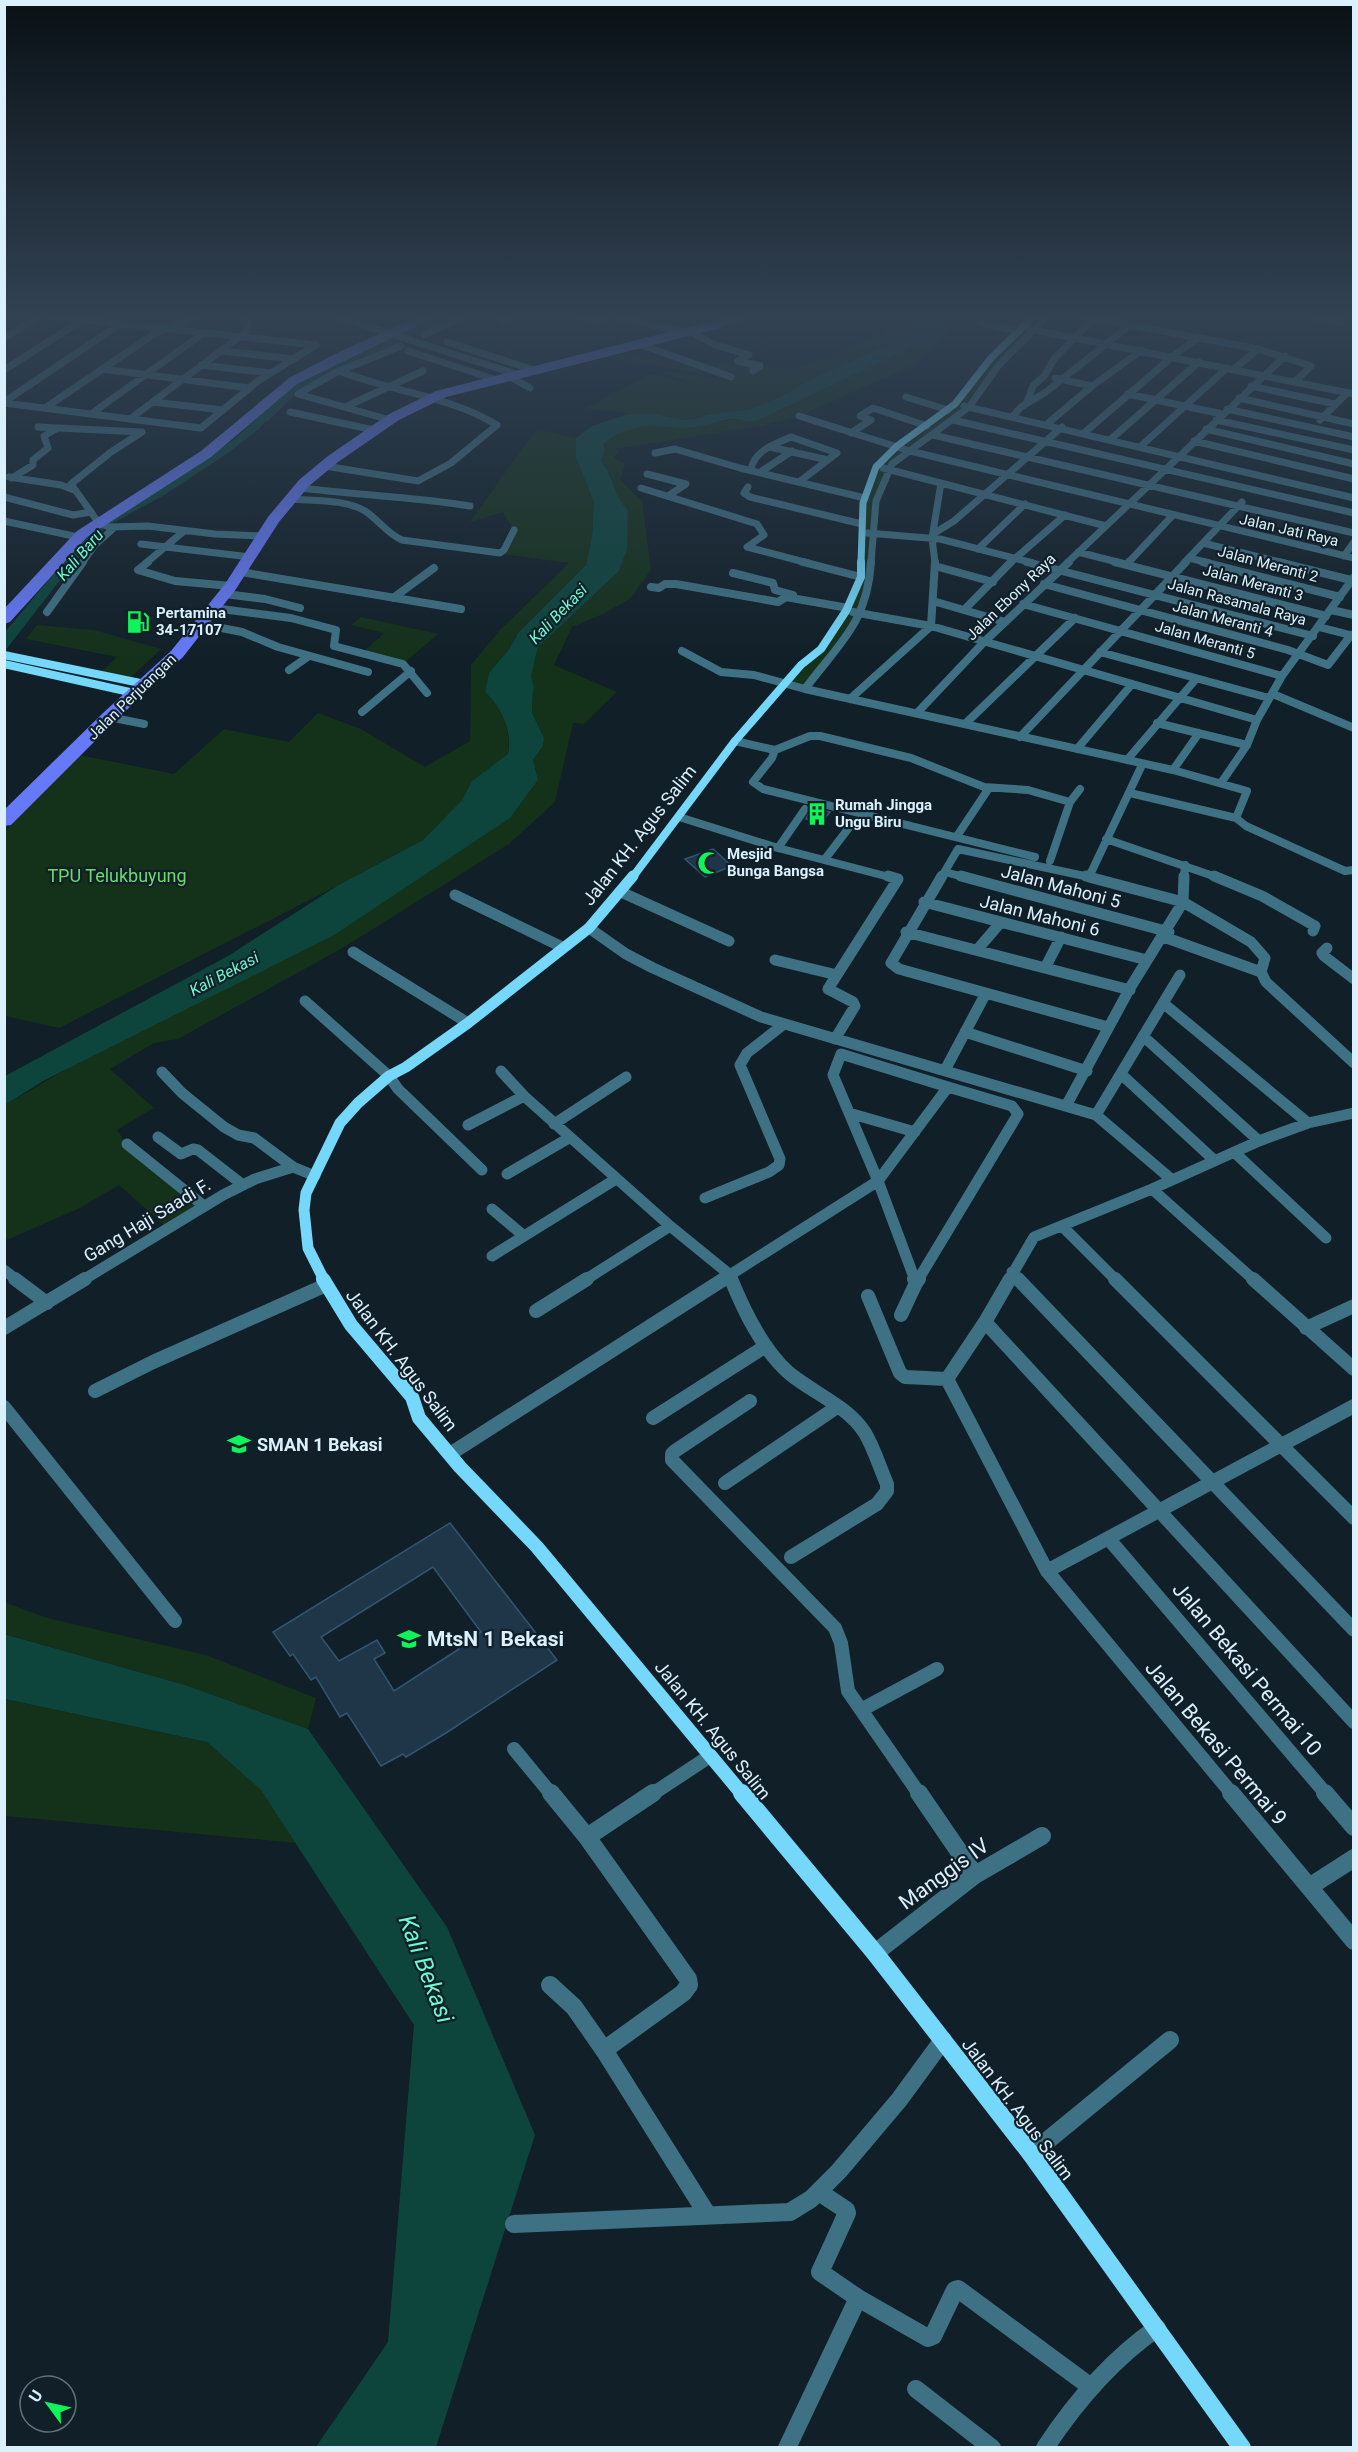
<svg xmlns="http://www.w3.org/2000/svg" width="1358" height="2452" font-family="Roboto,sans-serif">
<style>
.green{fill:#14311a}
.water{fill:#0d453d}
.lines{fill:none;stroke-linecap:round;stroke-linejoin:round}
.river{fill:#0d453d;fill-rule:evenodd}
.building{fill:#1e3648;stroke:#315673;stroke-width:1.5;fill-rule:evenodd}
.street-far4{stroke:#3f7184;stroke-width:7}
.street-far3{stroke:#3f7184;stroke-width:8}
.street-far2{stroke:#3f7184;stroke-width:11}
.street-far1{stroke:#3f7184;stroke-width:14}
.street{stroke:#3f7184;stroke-width:18}
.secondary-far4{stroke:#75d7f9;stroke-width:7}
.secondary-far3{stroke:#75d7f9;stroke-width:8}
.secondary-far2{stroke:#75d7f9;stroke-width:11}
.secondary-far1{stroke:#75d7f9;stroke-width:14}
.secondary{stroke:#75d7f9;stroke-width:18}
.primary{fill:#667af8;fill-rule:evenodd}
.labels{text-anchor:middle;dominant-baseline:central;stroke-width:4.5;stroke-linejoin:round;paint-order:stroke}
.far-street-label{font-size:15px;fill:#daf1fd;stroke:#111f28}
.far-poi-label{font-size:15px;font-weight:bold;fill:#daf1fd;stroke:#111f28;text-anchor:start}
.far-water-label{font-size:16px;font-style:italic;fill:#6df8ce;stroke:#111f28}
.street-label{font-size:18px;fill:#daf1fd;stroke:#111f28}
.park-label{font-size:18px;fill:#6adb68;stroke:#111f28}
.poi-label{font-size:18px;font-weight:bold;fill:#daf1fd;stroke:#111f28;text-anchor:start}
.near-poi-label{font-size:21px;font-weight:bold;fill:#daf1fd;stroke:#111f28;text-anchor:start}
.near-street-label{font-size:21px;fill:#daf1fd;stroke:#111f28}
.near-water-label{font-size:24px;font-style:italic;fill:#6df8ce;stroke:#111f28}
</style>
<rect width="100%" height="100%" fill="#111f28"/>
<path class="green" d="M900,316H924L892,344L815,377L780,397L751,409L684,420L586,408L651,374L693,384L659,371L746,382L606,356L614,355L794,369L840,353L884,331Z
M950,316H968L914,365L799,416L765,425L616,449L619,452L614,457L625,464L620,480L642,501L651,570L630,599L603,614L572,627L554,665L617,692L584,724L573,723L555,802L509,844L346,946L178,1039L154,1043L110,1069L154,1108L117,1130L127,1144L204,1206L164,1225L119,1185L80,1208L7,1240L5,1237V1105L519,806L538,780L533,760L543,746L544,738L532,713V701L534,688L531,676L538,647L619,571C618,536 625,489 601,461L605,450L603,444L629,428L650,424L694,427L784,410L793,403L932,337Z
M1022,327L1033,330L1009,353L969,407L916,447L902,443L955,404Z
M538,430L576,438V457L594,503L592,536L586,565L518,633L510,648L489,673L485,692C501,707 512,732 508,754L472,781L462,800L423,840L337,886L59,1028L5,1016V831L79,755L174,774L224,729L289,742L318,713L361,729L425,767L470,741L471,665L500,630L569,563L494,553H500L514,531L503,512L470,522L522,449Z
M897,447L909,451L891,464L882,480L861,613L805,689L787,683L821,649L861,577L863,503L876,467Z
M361,617L438,634L403,664L361,654L384,633L351,625Z
M37,625L94,630L161,649L130,678L102,671L117,657L26,639Z
M4,1602L47,1618L206,1655L316,1698L308,1729L185,1685L5,1634Z
M4,1699L207,1742L262,1790L296,1843L5,1816Z"/>
<path class="water" d="M443,316H456L351,361L291,391L259,429L228,453L164,495L106,527L71,566L5,651V632L88,533L192,468L236,438L277,399L305,379L343,359Z
M924,316H950L932,337L759,420C744,423 749,421 737,419C728,417 707,426 696,427C655,431 644,415 603,444L605,450L601,461C615,478 612,494 628,510L627,549L619,571L538,647L531,676L534,688L532,701V713L544,738L543,746L533,760L538,780L510,818L334,935L43,1081L5,1105V1076L228,956L337,886L423,840L462,800L472,781L508,754C513,732 501,707 485,692L489,673L510,648L518,633L586,565L592,536L594,503L576,457V438L592,426L629,414H653L684,420L695,419L707,415L751,409L780,397L815,377L892,344Z
M4,1634L185,1685L308,1729L447,1927L535,2135L436,2447H316L388,2342L414,2025L261,1790L207,1742L5,1699Z"/>
<g class="lines">
<path class="river" d="M437,316H454L296,394L268,421H258L256,418L286,388Z"/>
</g>
<path class="building" d="M811,808L830,812L821,823L806,819Z
M713,849L732,866L705,877L685,859Z
M450,1523L557,1660L446,1733L406,1757L403,1754L381,1766L347,1713L340,1717L316,1677L311,1680L293,1654L290,1656L273,1632ZM433,1567L481,1632L456,1646L459,1649L394,1691L374,1659L385,1653L377,1640L339,1661L321,1637Z"/>
<g class="lines">
<path class="street-far4" d="M335,316L519,375
M579,316L598,320L608,316
M618,316L686,333
M1083,316L1258,349L1311,366L1295,382
M1310,316L1340,322L1342,316
M502,319L506,316
M980,323L1018,331
M1029,329L1354,394
M692,332L713,344L749,355L738,361L760,366L753,371
M424,335L465,316
M4,338L40,316
M447,342L537,371
M642,345L731,377
M221,351L294,359
M408,351L497,380
M201,365L270,373
M102,369L249,388
M1234,369L1258,349
M4,370L84,319
M510,377L530,388
M1055,378L1092,386
M1251,386L1335,404
M1128,394L1222,414
M906,397L948,410
M1239,398L1354,424
M4,402L123,322
M153,402L223,410
M1027,402L1033,386L1045,375L1054,359L1094,318
M4,403L201,428L258,381L316,345L51,316
M964,406L1354,498
M345,407L423,371
M45,408L154,334L195,316
M1227,409L1354,437
M290,412L374,430
M91,414L205,332
M799,416L910,451L1354,558
M1013,416L1021,407L1046,392L1130,325
M130,419L246,332L248,323L239,316
M390,420L298,394L335,373L401,346
M953,420L1354,513
M1216,420L1354,450
M1320,420L1347,393
M1047,424L1092,386L1142,350
M38,427L141,432
M1206,429L1354,464
M142,432L111,452L71,484L98,522L109,527L148,526L215,534L264,536
M851,433L871,420L860,416L873,408L927,426
M1084,433L1173,356L1198,338
M933,435L1354,533
M1111,439L1199,362
M1194,441L1354,479
M1141,446L1227,368
M770,447L828,460
M655,453L675,449L740,468L865,498
M325,466L418,481L451,463L497,425C449,396 390,391 339,371
M883,468L1106,526
M751,469C755,450 775,444 791,437L837,453L799,482
M762,471L792,451
M647,474L686,484L668,496
M9,477L61,485L74,490
M12,478L33,465V460L48,448L44,436L56,429
M748,487L744,493L750,497L862,524
M301,488C357,495 414,497 470,506
M641,488L757,524L764,535L747,547L808,563
M4,497L73,515L91,512
M291,499C314,501 345,499 365,511C379,520 387,534 402,540L500,553L504,550L514,530
M4,521L78,537
M867,533L940,539L1033,563
M933,534L954,521L1062,427
M1203,543L1284,563
M141,544L250,557
M978,549L1025,504
M1078,552L1121,563
M1344,556L1354,542
M1189,558L1209,563
M82,563L95,545L114,528
M146,563L184,531
M871,563L876,501L892,464L969,407L998,366L1047,316
M935,563L932,538L941,483
M1010,563L1065,515
M1067,563L1285,356
M1128,563L1172,516
M1184,563L1242,502"/>
<path class="street-far3" d="M148,562L138,570L175,581L231,586
M803,562L861,577
M1027,562L1313,636
M1115,562L1326,616
M1203,562L1340,597
M1278,562L1351,580
M1127,564L1129,562
M935,566L993,582
M241,572L461,609
M733,573L773,583L775,590L793,595
M1044,584L1288,650L1328,665L1351,635
M651,587L659,588L665,584H676L778,602L786,597L848,608
M225,594L265,599L300,608
M393,598L434,568
M933,601L1005,622
M1023,604L1282,676
M213,608L291,618L336,630L334,646L403,664L427,693
M964,610L1011,562
M1331,610L1354,615
M47,612L83,562
M853,612L931,626L1257,720
M201,624L242,632L278,647L368,672
M1319,627L1354,636
M682,651L721,672L754,675L805,689L1173,770L1247,791L1236,818L1130,793
M1100,652L1269,698
M289,670L309,656
M805,689C839,643 867,624 871,562
M1273,694L1354,728
M850,699L931,626L935,562
M362,712L411,671
M917,713L985,641L1069,562
M109,717L144,724
M1157,723L1247,745
M965,724L1075,618
M1020,737L1186,562
M735,741L775,750L772,758L753,782L763,789L1035,857
M1077,749L1132,684
M775,750L810,736H820L911,758L984,787L1028,790L1070,802L1050,861
M1127,760L1196,679
M1173,770L1199,733
M1221,783L1247,745L1257,720L1282,676L1354,577
M1070,802L1080,789
M679,817L778,848L893,878
M1236,818L1246,826L1345,871L1354,870
M957,836L989,788
M1106,839L1219,878
M778,848L805,809
M825,859L851,825
M945,872L967,878
M1089,877L1092,878
M941,878L958,849L1089,877L1142,765
M1184,878L1185,865"/>
<path class="street-far2" d="M942,876L891,963L899,969L1108,1027
M961,876L1169,932
M1086,876H1089
M1184,876L1183,902L1251,942L1265,958L1261,972
M1214,876L1262,896L1315,926L1313,931
M621,892L729,941
M455,895L562,947
M924,902L1147,960
M589,928L626,954L653,968L761,1017L1096,1115L1171,1179
M906,932L1130,990
M1164,937L1261,972L1266,982L1354,1063
M1327,948L1322,953L1324,956L1354,979
M977,950L1001,922
M353,952L468,1023
M775,960L837,975
M1045,968L1061,937
M305,1001L389,1076L398,1089L482,1170
M1163,1003L1308,1123
M965,1032L1087,1071
M1143,1036L1259,1141
M835,1039L855,1006L853,1002L828,989L898,879L888,876
M945,1070L986,993
M501,1071L524,1096
M162,1072L182,1093L224,1127L238,1135L254,1138L293,1167
M1121,1074L1214,1160
M1066,1106L1130,988L1183,902L1089,877
M849,1113L915,1132
M1096,1115L1180,975
M554,1124L626,1077
M468,1125L524,1096L670,1226L729,1274L731,1280
M158,1137L181,1154L193,1149L198,1150L243,1185
M127,1144L204,1206
M1234,1152L1326,1238
M507,1174L569,1138
M878,1181L915,1280
M878,1181L833,1075L841,1054L948,1087
M878,1181L948,1087
M1152,1189L1254,1280
M705,1198L769,1172L779,1165L780,1159L740,1065L747,1053L784,1024
M492,1209L524,1236
M1062,1226L1116,1280
M492,1256L616,1179
M4,1270L17,1280
M1012,1272L1020,1280
M83,1280L223,1195L255,1179L293,1167L315,1176
M585,1280L670,1226
M722,1280L878,1181
M918,1280L1018,1114L1012,1106L948,1087
M1009,1280L1034,1237L1152,1189L1259,1141L1308,1123L1354,1113"/>
<path class="street-far1" d="M15,1279L47,1303
M731,1279C744,1311 762,1349 789,1373C813,1393 848,1406 865,1433C874,1448 880,1468 887,1484V1491L877,1504L791,1557
M914,1279L916,1283L919,1279
M1010,1279L985,1322L1354,1722
M1018,1279L1354,1630
M1115,1279L1354,1518
M1253,1279L1354,1369
M868,1296L900,1373L905,1377L947,1379L985,1322
M536,1311L587,1279
M901,1315L916,1283
M4,1328L85,1279
M1306,1328L1354,1306
M947,1379L1047,1571L1233,1795
M95,1391L153,1362L326,1285
M750,1401L675,1451L672,1454V1460L835,1628L841,1643L848,1691L920,1795
M4,1407L175,1621
M653,1418L766,1346
M450,1454L724,1279
M725,1483L837,1407
M1108,1538L1327,1795
M1047,1571L1354,1406
M861,1710L937,1669
M514,1749L552,1795
M651,1795L710,1756"/>
<path class="street" d="M551,1793L587,1837L688,1979L689,1985L683,1993L604,2050
M919,1793L975,1875
M1231,1793L1354,1941
M1325,1793L1354,1827
M587,1837L653,1793
M1309,1887L1354,1858
M875,1953L975,1875L1042,1836
M550,1985L574,2007L604,2050L707,2214
M1031,2154L1170,2040
M819,2192L846,2210L847,2213L820,2272L858,2298
M514,2224L790,2212L811,2199L839,2171L899,2100L943,2040
M916,2389L992,2448
M787,2448L858,2298L928,2338L933,2336L955,2290L958,2289L1091,2387
M1045,2448C1076,2401 1111,2360 1157,2328"/>
<path class="secondary-far4" d="M861,563L863,503L876,467L897,446L955,404L991,358L1034,316"/>
<path class="secondary-far3" d="M4,655L145,684
M4,664L134,693
M632,878L735,741L801,665L821,649L846,611L861,577V562"/>
<path class="secondary-far2" d="M324,1280L308,1248L304,1210L306,1193L340,1123L358,1103L389,1076L406,1067L468,1023L589,928L633,876"/>
<path class="secondary-far1" d="M323,1279L351,1325L412,1397L419,1418L460,1467L537,1547L743,1795"/>
<path class="secondary" d="M742,1793L875,1953L1031,2154L1242,2448"/>
<path class="primary" d="M420,316H437L297,384L211,457L87,537L10,622L4,624V609L77,531L201,451L289,378L339,352Z
M732,316H752L717,329L446,397L399,420L338,462L309,486L279,522L236,589L183,657L115,721L11,825L4,826V810L103,713L171,651L225,584L268,517L299,480L328,456L389,414L436,391Z"/>
</g>
<linearGradient id="sky" x2="0" y2="1"><stop stop-color="#091116"/><stop offset="0.48" stop-color="#324253"/><stop offset="1" stop-color="#324253" stop-opacity="0"/></linearGradient>
<rect width="1358" height="660" fill="url(#sky)"/>
<defs>
<g id="fuel-bare" transform="scale(1.8)"><path d="M-5.5-6h7V0h2V4h1.3V-2.5L3-4.5l.8-.8L6-3V5H2.5V1h-1V6h-7ZM-4.2-4.7v3.2H.2V-4.7Z" fill="#0ff45b" stroke="#111f28" stroke-width="2.5" paint-order="stroke"/></g>
<g id="building-bare" transform="scale(1.8)"><path d="M-4-6H4V6H1V3H-1V6H-4ZM-2.5-4.3h1.7v1.8h-1.7ZM.8-4.3h1.7v1.8H.8ZM-2.5-1h1.7V.8h-1.7ZM.8-1h1.7V.8H.8Z" fill="#0ff45b" stroke="#111f28" stroke-width="2.5" paint-order="stroke"/></g>
<g id="mosque-bare" transform="scale(1.8)"><path d="M3.5-4.9A6 6 0 1 0 3.5 4.9A5 5 0 1 1 3.5-4.9Z" fill="#0ff45b" stroke="#111f28" stroke-width="2.5" paint-order="stroke"/></g>
<g id="school-bare" transform="scale(1.8)"><path d="M0-5L7-2L0 1L-7-2ZM-4 1L0 2.5L4 1V4Q0 6-4 4Z" fill="#0ff45b" stroke="#111f28" stroke-width="2.5" paint-order="stroke"/></g>
</defs>
<g fill-rule="evenodd">
<use href="#fuel-bare" x="138" y="622"/>
<use href="#building-bare" x="817" y="814"/>
<use href="#mosque-bare" x="709" y="863"/>
<use href="#school-bare" x="239" y="1444"/>
<use href="#school-bare" x="409" y="1639"/>
</g>
<g class="labels">
<g class="far-street-label">
<text transform="translate(1289 530) rotate(13)">Jalan Jati Raya</text>
<text transform="translate(1268 564) rotate(15)">Jalan Meranti 2</text>
<text transform="translate(1253 583) rotate(15)">Jalan Meranti 3</text>
<text transform="translate(1011 597) rotate(-44)">Jalan Ebony Raya</text>
<text transform="translate(1237 602) rotate(15)">Jalan Rasamala Raya</text>
<text transform="translate(1223 619) rotate(15)">Jalan Meranti 4</text>
<text transform="translate(1205 640) rotate(16)">Jalan Meranti 5</text>
<text transform="translate(132 697) rotate(-44)">Jalan Perjuangan</text>
</g>
<g class="far-poi-label">
<text x="156" y="613">Pertamina<tspan x="156" dy="17">34-17107</tspan></text>
<text x="835" y="805">Rumah Jingga<tspan x="835" dy="17">Ungu Biru</tspan></text>
<text x="727" y="854">Mesjid<tspan x="727" dy="17">Bunga Bangsa</tspan></text>
</g>
<g class="far-water-label">
<text transform="translate(80 555) rotate(-49)">Kali Baru</text>
<text transform="translate(558 614) rotate(-46)">Kali Bekasi</text>
<text transform="translate(224 974) rotate(-28)">Kali Bekasi</text>
</g>
<g class="street-label">
<text transform="translate(639 835) rotate(-52)">Jalan KH. Agus Salim</text>
<text transform="translate(1061 886) rotate(15)">Jalan Mahoni 5</text>
<text transform="translate(1040 915) rotate(14)">Jalan Mahoni 6</text>
<text transform="translate(147 1220) rotate(-31)">Gang Haji Saadi F.</text>
<text transform="translate(402 1360) rotate(53)">Jalan KH. Agus Salim</text>
<text transform="translate(713 1730) rotate(51)">Jalan KH. Agus Salim</text>
<text transform="translate(1018 2109) rotate(53)">Jalan KH. Agus Salim</text>
</g>
<g class="park-label">
<text x="117" y="875">TPU Telukbuyung</text>
</g>
<g class="poi-label">
<text x="257" y="1444">SMAN 1 Bekasi</text>
</g>
<g class="near-poi-label">
<text x="427" y="1639">MtsN 1 Bekasi</text>
</g>
<g class="near-street-label">
<text transform="translate(1247 1669) rotate(50)">Jalan Bekasi Permai 10</text>
<text transform="translate(1216 1743) rotate(50)">Jalan Bekasi Permai 9</text>
<text transform="translate(944 1874) rotate(-36)">Manggis IV</text>
</g>
<g class="near-water-label">
<text transform="translate(426 1969) rotate(69)">Kali Bekasi</text>
</g>
</g>
<rect width="1358" height="2452" fill="none" stroke="#daf1fd" stroke-width="12"/>
<g transform="translate(48 2404) rotate(303)"><circle r="28" fill="#111f28" stroke="#61737d" stroke-width="1.5"/>
<path d="M0-4.5L10 22L0 15L-10 22Z" fill="#0ff45b"/>
<text y="-9" font-size="16" font-weight="bold" text-anchor="middle" fill="#daf1fd">U</text>
</g>
</svg>
